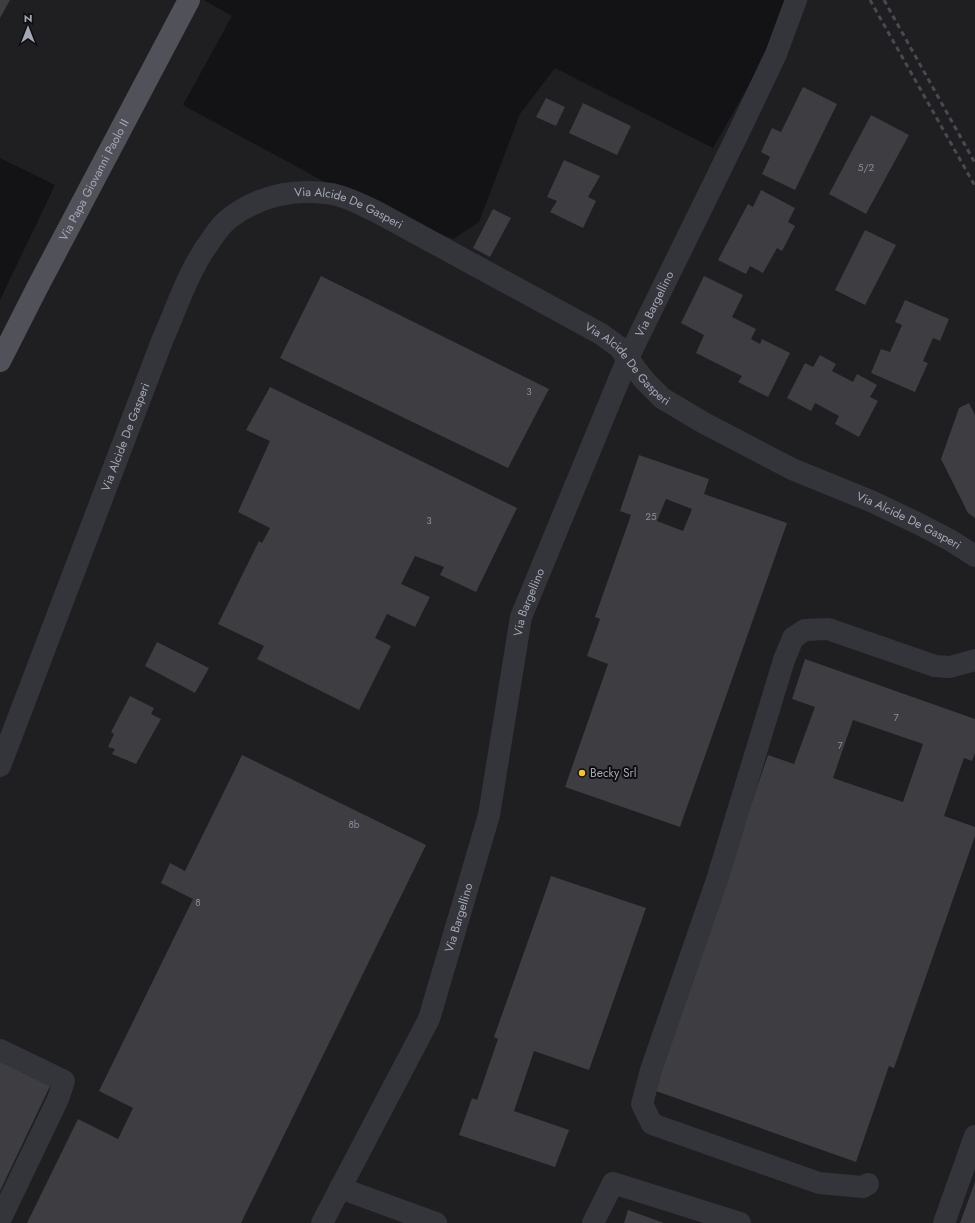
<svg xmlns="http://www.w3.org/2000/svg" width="975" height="1223" font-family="Jost,sans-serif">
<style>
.built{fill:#1f1f22}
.building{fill:#3d3d42;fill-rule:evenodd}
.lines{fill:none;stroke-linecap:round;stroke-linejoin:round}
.minor{stroke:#34353a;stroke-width:22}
.major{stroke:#505159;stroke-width:22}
.rail{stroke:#494a51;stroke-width:3;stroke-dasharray:5 4;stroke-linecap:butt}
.poi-dot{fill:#f8c328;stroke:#0e0e10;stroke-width:1.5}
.labels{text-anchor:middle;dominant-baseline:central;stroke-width:4;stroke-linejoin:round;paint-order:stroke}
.number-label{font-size:10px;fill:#8a8d99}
.street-label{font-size:12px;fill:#a4a8b6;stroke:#0e0e10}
.poi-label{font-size:12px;fill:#a4a8b6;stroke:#0e0e10;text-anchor:start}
</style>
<rect width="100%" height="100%" fill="#131315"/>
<path class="built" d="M0,0H204L232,16L183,105L345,193L453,239L479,222L520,114L555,68L713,148L797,0H975V1223H0V300L55,185L0,158Z"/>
<path class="building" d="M0,0H10L0,18Z
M803,87L837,104L795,190L762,174L770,157L761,152L772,128L781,132Z
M546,98L565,107L556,126L536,117Z
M583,103L631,126L617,155L569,133Z
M871,115L909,135L866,214L829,194Z
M564,160L600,176L588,197L596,201L583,228L550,212L557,201L547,197Z
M761,190L795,208L788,222L795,226L782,251L777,248L763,273L750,266L746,274L718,260L748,204L753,207Z
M493,209L511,218L490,257L473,248Z
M865,230L896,245L865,305L835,290Z
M321,276L549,389L508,468L280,358Z
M704,276L743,295L732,317L756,329L751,339L760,344L762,339L790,353L768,397L738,382L742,376L696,353L704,335L681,323Z
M905,300L949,319L940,341L933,338L923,361L928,363L915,392L871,373L881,349L890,352L902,325L895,322Z
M820,355L836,364L832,371L853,382L857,374L877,385L870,397L878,401L859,437L835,424L839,416L815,403L811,411L787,398L805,363L813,367Z
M270,387L517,508L476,592L440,575L444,567L415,556L401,584L430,597L415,627L387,614L375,638L391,646L359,710L257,659L264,646L218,624L259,541L262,543L270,528L238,512L270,441L246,430Z
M969,403L975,415V518L968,513L941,459L959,408Z
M639,455L709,479L704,494L787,523L680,827L565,787L608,664L587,656L600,619L595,617L631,515L620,511ZM666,499L692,509L683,531L657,521Z
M157,642L209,668L195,693L145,666Z
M805,659L975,719V753L972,761L964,758L944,816L975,827V836L894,1068L889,1066L856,1162L653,1090L768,755L794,764L815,707L792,699ZM853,720L923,744L903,802L833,778Z
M130,696L154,708L151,714L161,719L136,764L112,754L115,749L108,747L114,734L111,732Z
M242,755L426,845L241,1223H27L78,1119L118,1139L133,1108L99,1091L193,899L161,883L170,863L185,871Z
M551,876L646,908L589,1070L534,1051L514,1111L569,1130L555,1167L459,1135L472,1098L477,1100L498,1039L494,1037Z
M0,1057L52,1082L0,1191Z
M975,1182V1223H960Z
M628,1210L664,1223H624Z"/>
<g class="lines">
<g class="minor">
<path id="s1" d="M0,766L162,341C177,307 189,269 211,240C216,232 224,222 231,217C261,195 295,188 332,194C348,197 362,205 377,212L601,334L619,347L644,380L662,398L704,423L792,469L873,502L915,522L950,540L975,556"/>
<path d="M0,1050L64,1081L58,1099L0,1220"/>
<path d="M868,1184L863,1187L819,1183L652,1124L642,1104L651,1070L717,880L784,660L793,638L805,630L828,629L935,666L950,667L975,660"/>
<path d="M340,1188L436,1223"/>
<path id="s2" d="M322,1223L429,1019L489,815L521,617L628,358L736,138L776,54L796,0"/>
<path d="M593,1223L613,1183L740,1223"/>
<path d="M944,1223L975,1136"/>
</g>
<path class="major" id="s3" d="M0,361L37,288L189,0"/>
<path class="rail" d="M870,0L975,186
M884,0L975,163"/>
</g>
<circle class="poi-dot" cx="582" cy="773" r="4"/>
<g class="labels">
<g class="number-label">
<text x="866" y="167">5/2</text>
<text x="529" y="391">3</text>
<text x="651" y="516">25</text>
<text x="429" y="520">3</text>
<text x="896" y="717">7</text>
<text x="840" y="745">7</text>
<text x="354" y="824">8b</text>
<text x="198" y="902">8</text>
</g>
<g class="street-label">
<text stroke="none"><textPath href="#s3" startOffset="204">Via Papa Giovanni Paolo II</textPath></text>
<text stroke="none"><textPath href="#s1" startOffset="724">Via Alcide De Gasperi</textPath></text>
<text stroke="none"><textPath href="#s2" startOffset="984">Via Bargellino</textPath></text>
<text stroke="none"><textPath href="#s1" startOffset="1048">Via Alcide De Gasperi</textPath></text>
<text stroke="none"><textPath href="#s1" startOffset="352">Via Alcide De Gasperi</textPath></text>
<text stroke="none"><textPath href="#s1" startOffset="1373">Via Alcide De Gasperi</textPath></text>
<text stroke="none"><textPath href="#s2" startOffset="660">Via Bargellino</textPath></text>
<text stroke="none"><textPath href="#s2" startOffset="336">Via Bargellino</textPath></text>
</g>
<g class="poi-label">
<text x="590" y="773">Becky Srl</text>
</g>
</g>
<g transform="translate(28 28)" stroke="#0e0e10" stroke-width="3" paint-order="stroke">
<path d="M0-3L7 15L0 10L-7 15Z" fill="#a4a8b6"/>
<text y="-6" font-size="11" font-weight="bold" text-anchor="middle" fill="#a4a8b6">N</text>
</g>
</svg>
